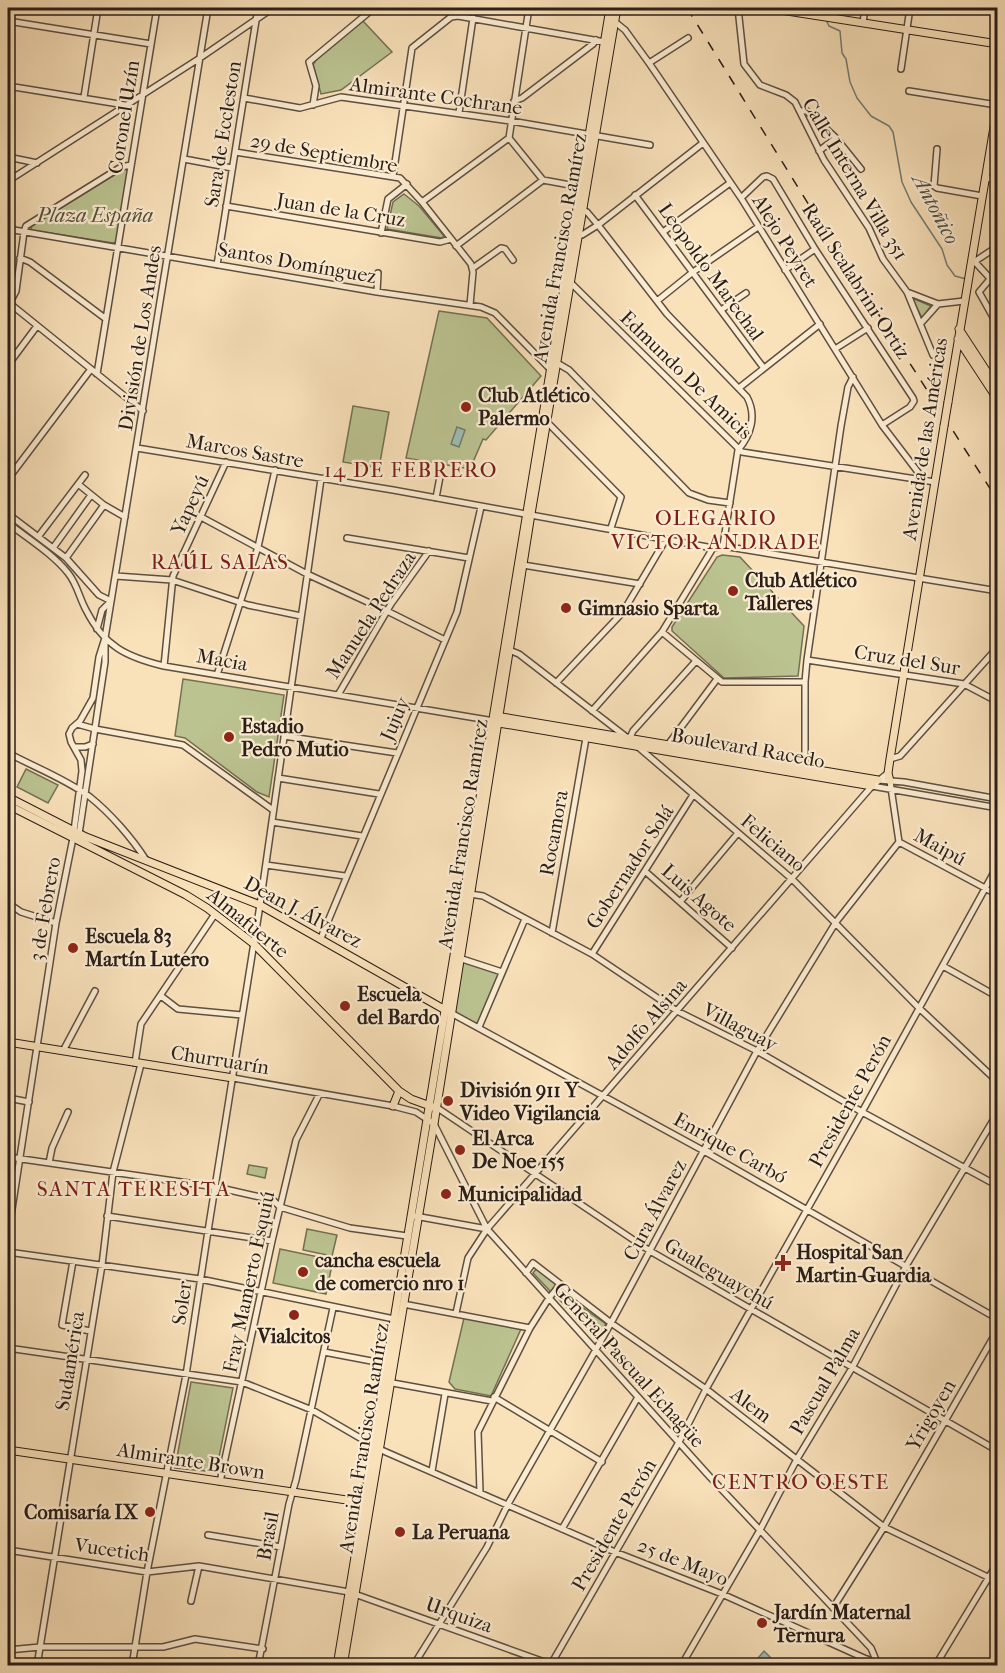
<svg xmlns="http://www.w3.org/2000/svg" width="1005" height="1673" font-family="'IM FELL French Canon',serif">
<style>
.green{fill:#bbc391;stroke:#737054;stroke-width:1.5}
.water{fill:#9ebdb2;stroke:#707d74;stroke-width:1.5}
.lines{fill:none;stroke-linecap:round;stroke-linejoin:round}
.stream{stroke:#707d74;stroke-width:1.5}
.minor-casing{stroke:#5e4f40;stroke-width:8}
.major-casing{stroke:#2b1e17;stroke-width:9}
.minor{stroke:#fbecd2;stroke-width:5}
.major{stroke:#f9e1ba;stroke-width:7}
.rail{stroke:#2b1e17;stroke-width:1.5;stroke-dasharray:10 10;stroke-linecap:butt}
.major-bridge-casing{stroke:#2b1e17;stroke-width:9;stroke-linecap:butt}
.major-bridge{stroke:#f9e1ba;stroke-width:7}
.poi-dot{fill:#8f2418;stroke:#fbecd2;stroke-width:2}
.labels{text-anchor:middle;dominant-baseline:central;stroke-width:4.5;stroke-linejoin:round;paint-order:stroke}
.street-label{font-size:20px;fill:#2b1e17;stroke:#fbecd2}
.park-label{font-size:20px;font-style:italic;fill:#56503c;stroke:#fbecd2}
.poi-label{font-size:20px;font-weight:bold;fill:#2b1e17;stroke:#fbecd2;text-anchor:start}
.water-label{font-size:21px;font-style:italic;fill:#4e4e46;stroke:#fbecd2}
.neighbourhood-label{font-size:21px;letter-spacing:1.5px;fill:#7a1f14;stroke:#fbecd2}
</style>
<rect width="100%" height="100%" fill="#f9e1ba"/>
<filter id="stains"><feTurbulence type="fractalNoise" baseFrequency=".00333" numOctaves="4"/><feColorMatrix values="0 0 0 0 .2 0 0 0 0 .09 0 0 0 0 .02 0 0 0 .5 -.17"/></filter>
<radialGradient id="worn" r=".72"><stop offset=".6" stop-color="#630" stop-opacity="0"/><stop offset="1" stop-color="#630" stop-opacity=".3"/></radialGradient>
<path class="green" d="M363,21L392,52L341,90L321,94L313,65L319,55Z
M124,169H129L116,242L113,243L31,230L32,225Z
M404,194L419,206L444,236L442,238L387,229L393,202Z
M912,298L931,306L922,318Z
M439,311L487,318L541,376L486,440L483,439L470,469L406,458Z
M353,406L389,412L379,468L343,462Z
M722,555L740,557L804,626L798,676L724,678L672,631V627L717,557Z
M183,679L284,695L269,797L257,792L185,738L175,736Z
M26,769L58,785L48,803L17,787Z
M459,958L502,972L479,1027L451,1013Z
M249,1165L267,1168L265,1178L247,1174Z
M307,1229L337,1235L332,1256L303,1250Z
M280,1249L333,1260L326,1294L273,1283Z
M537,1268L556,1283L551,1292L533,1273Z
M559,1291L606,1324L596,1338L555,1295Z
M464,1318L521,1329L491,1396L455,1389L449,1382Z
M191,1382L233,1388L216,1472L175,1468Z"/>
<path class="water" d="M457,427L465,430L459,447L451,444Z
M764,1651L771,1658L764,1665H752Z"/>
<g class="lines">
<path class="stream" d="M827,22L829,26L840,31L842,53L846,59L850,82L857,98L871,116L889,126L893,132L902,182L911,202L942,249L947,265L955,276L966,279"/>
<g class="minor-casing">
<path id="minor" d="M738,8L744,64L760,85L786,95L795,102L824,160L869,228L883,259L907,292L938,304L964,301
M8,14L9,8
M824,16L825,8
M8,21L151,44
M615,22L625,30L649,63L741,198L882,425L924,480
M863,23L865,8
M649,63L688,38
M901,69L910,8
M8,86L125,105
M909,91L997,105
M84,97L98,8
M244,98L300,108L341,97L511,121L650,145
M514,101L522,98L593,44L596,40
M313,105L316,86L309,62L374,8
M801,111H807L836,138L861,169
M459,113L473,18
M509,138L529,8
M509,138L543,180L581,187
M937,149L934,186L937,188L982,196
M819,151L836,138
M235,152L400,178L422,202L471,264L473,272L470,305
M8,157L37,163
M184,159L232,168
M393,176L412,48L451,17L458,16L605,42
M985,178L998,180
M8,181L200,58L273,8
M635,195L763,367
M741,198L763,177L767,176L773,179L815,249L913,398L914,401L910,407L882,425
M422,202L509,138
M226,206L440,242L451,239
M580,209L587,212L598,225L667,314L747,397C757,416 751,435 738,450
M8,229L377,292L481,307L495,313L551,370
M663,232L730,183
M381,233L388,199L407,184
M577,235H582L598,225L703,143
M456,246L543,180
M20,258L30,262L106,319
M974,262L998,246
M975,262L998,287
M217,265L258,8
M473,268L501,248L505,249L513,260
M785,270L815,249
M990,279L979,292L998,326
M571,283L742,452L935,482
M377,292L378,273
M907,292L933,355
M657,301L693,272L758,227
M8,302L143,411
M8,306L16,291L24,232L26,226L121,167L131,165
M721,310L746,293
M921,323L938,304
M835,349L868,328
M8,365L37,326
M554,365L557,363L569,370L689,493L708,500L730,503
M97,374L157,8
M739,388L820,324
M547,422L621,497L611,528
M137,448L393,490L713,548L723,546L998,591
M8,479L91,369
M78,484L104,505L125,517
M436,498L442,466
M8,514L66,558L99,595L111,601
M201,517L307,574L387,611L445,640
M8,523C27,538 52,553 68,573C77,584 79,597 86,610C104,646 126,657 164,666L494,721
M38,537L85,475
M347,538L469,558
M723,546L738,450
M53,548L91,495
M66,558L104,505
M523,565L640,584
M116,576L172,580L248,605L301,616
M97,629L102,610L111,601
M662,632L722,682H805
M509,650L519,654L625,736
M807,660L964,684L998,702
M164,666L173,576L226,462
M217,675L258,547L275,470
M556,683L623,612L666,539
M338,695L391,604L429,551
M592,711L662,632L713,548
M77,724L95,729L183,745L273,810
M284,736L397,753
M629,740L633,731L696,661
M637,746L792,879L919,1008L998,1082
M667,746L717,679
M75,747H85L93,744
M8,753C34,767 66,779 90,797C110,813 132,838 146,860
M890,759L900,756L998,647
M805,768V682L807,660L841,426L848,387L853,377
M278,778L379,794
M878,780L904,782L998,799
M872,786L998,808
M272,822L362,836
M77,835L79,834L105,662V641
M899,842L998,895
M266,865L345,876
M646,872L732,948
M470,894L483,896L592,954L677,1011L757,1051L862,1112L998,1186
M680,902L738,833
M8,903L21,912L56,923
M552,933L586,738
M321,938L457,612L481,507
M592,954L693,795
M459,958L502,972
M943,966L998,997
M161,996L178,1009L242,1015
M451,1013L704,1151L998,1319
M479,1027L525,919
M63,1051L95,991
M135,1063L141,1024L215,914
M233,1078L393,1106L416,1112L434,1124L487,1229L710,1477L871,1648L876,1660
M8,1098L29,1102
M436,1107L650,1251L998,1451
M8,1157L216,1187L273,1200L280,1207L350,1228L407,1236
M49,1163L52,1148L68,1112
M107,1216L272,1241
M415,1216L487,1229
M8,1235L56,923L73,838L82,771L81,760L71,742L69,734L72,728L80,721L93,698L99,657L105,638L208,8
M8,1252L200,1279L394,1319
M73,1261L62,1325L90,1331
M526,1273L533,1263L611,1323L706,1389L884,1527L998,1582
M403,1304L530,1328
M456,1313L468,1258L487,1229L872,786L888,773
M8,1348L242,1382L312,1410L379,1449L615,1552L722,1594L864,1658L888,1666
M324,1352L387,1364
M387,1382L492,1401
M494,1397L602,1462
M432,1471L445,1394
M220,1482L272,1241L296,1140L320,1093
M480,1492L478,1432L530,1328L549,1298L560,1285
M562,1529L638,1397
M208,1535L281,1547
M8,1550L147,1572L199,1566L349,1592L553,1665
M191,1601L199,1566
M833,1608L884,1527L998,1329
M8,1650L40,1647H163L195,1639L263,1649
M37,1666L102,1265L113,1172L141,1064
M132,1666L147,1572L186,1375L208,1231L260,905L321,479
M258,1666L289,1504L296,1480L333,1308
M413,1666L487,1547L508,1504L611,1323L757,1051L836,922L899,842L890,781
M550,1666L679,1442L706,1389L862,1112L998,865
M681,1666L760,1530L797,1459L852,1368L906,1266L998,1112
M935,1666L998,1562"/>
</g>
<g class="major-casing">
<path id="major" d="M768,8L998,44
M959,329L998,389
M958,339L998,400
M948,402L998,103
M496,716L878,780
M499,723L872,786
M890,781L888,773L890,759L944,426
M8,797L86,837L260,905L447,1011
M8,805L186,895L207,908L254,944L399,1091L411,1099L433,1107
M8,1042L233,1078
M393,1106L399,1091
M8,1450L367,1503
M337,1666L610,8
M343,1666L434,1124L531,514L617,8"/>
</g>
<use href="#minor" class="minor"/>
<use href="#major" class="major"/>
<path class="rail" d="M687,8L822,226L998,501"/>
<g class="major-bridge-casing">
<path id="major-bridge" d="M944,426L948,402"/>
</g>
<use href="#major-bridge" class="major-bridge"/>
</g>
<g class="poi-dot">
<circle cx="466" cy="407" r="6"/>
<circle cx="733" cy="591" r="6"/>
<circle cx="566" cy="608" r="6"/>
<circle cx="229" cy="737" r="6"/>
<circle cx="73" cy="948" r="6"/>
<circle cx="345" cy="1006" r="6"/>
<circle cx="448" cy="1101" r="6"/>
<circle cx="460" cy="1150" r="6"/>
<circle cx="446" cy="1194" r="6"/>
<path d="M780 1254h6v6h6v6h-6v6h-6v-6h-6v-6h6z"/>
<circle cx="303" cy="1272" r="6"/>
<circle cx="294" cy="1315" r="6"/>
<circle cx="150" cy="1512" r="6"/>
<circle cx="400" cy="1532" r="6"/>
<circle cx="762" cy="1623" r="6"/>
</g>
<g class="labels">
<g class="street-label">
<text transform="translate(436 96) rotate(8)">Almirante Cochrane</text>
<text transform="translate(124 117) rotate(-81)">Coronel Uzín</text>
<text transform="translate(223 134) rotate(-81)">Sara de Eccleston</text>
<text transform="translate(324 153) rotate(10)">29 de Septiembre</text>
<text transform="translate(855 179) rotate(59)">Calle Interna Villa 351</text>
<text transform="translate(341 210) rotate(9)">Juan de la Cruz</text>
<text transform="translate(785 241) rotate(58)">Alejo Peyret</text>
<text transform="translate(560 248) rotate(-80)">Avenida Francisco Ramírez</text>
<text transform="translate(297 263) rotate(10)">Santos Domínguez</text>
<text transform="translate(711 272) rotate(54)">Leopoldo Marechal</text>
<text transform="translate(856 281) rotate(57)">Raúl Scalabrini Ortiz</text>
<text transform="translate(140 338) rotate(-81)">División de Los Andes</text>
<text transform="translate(686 375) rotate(44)">Edmundo De Amicis</text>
<text transform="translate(925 439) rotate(-81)">Avenida de las Américas</text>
<text transform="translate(245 451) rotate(10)">Marcos Sastre</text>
<text transform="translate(190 505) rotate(-65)">Yapeyú</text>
<text transform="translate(371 615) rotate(-57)">Manuela Pedraza</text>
<text transform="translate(222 660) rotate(10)">Macia</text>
<text transform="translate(907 660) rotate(9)">Cruz del Sur</text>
<text transform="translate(395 719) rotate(-67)">Jujuy</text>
<text transform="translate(748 748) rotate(10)">Boulevard Racedo</text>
<text transform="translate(554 833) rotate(-80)">Rocamora</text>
<text transform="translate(463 834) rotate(-81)">Avenida Francisco Ramírez</text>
<text transform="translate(773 843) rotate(40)">Feliciano</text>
<text transform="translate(940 847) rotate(29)">Maipú</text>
<text transform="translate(630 867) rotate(-57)">Gobernador Solá</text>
<text transform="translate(699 898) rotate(41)">Luis Agote</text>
<text transform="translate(45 909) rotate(-80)">3 de Febrero</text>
<text transform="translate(303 912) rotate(28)">Dean J. Álvarez</text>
<text transform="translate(248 923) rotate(39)">Almafuerte</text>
<text transform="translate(646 1024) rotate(-49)">Adolfo Alsina</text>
<text transform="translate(740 1027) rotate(28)">Villaguay</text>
<text transform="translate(220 1060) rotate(9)">Churruarín</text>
<text transform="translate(850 1101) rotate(-61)">Presidente Perón</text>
<text transform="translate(730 1148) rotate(29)">Enrique Carbó</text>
<text transform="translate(655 1210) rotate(-62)">Cura Álvarez</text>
<text transform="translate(719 1274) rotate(30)">Gualeguaychú</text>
<text transform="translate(249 1282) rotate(-78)">Fray Mamerto Esquiú</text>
<text transform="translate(182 1303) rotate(-82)">Soler</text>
<text transform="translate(70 1361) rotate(-81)">Sudamérica</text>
<text transform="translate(629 1365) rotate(48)">General Pascual Echagüe</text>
<text transform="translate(825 1381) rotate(-60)">Pascual Palma</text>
<text transform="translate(751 1405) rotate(37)">Alem</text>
<text transform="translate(931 1415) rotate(-60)">Yrigoyen</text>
<text transform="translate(364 1438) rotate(-81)">Avenida Francisco Ramírez</text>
<text transform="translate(191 1461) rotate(9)">Almirante Brown</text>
<text transform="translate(614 1525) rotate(-60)">Presidente Perón</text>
<text transform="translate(268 1536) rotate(-80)">Brasil</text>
<text transform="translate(112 1550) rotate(8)">Vucetich</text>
<text transform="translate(683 1562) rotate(22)">25 de Mayo</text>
<text transform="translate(459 1615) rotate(20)">Urquiza</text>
</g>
<g class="park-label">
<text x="95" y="215">Plaza España</text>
</g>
<g class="poi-label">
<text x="478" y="395">Club Atlético<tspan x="478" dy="23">Palermo</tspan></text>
<text x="745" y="580">Club Atlético<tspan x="745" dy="23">Talleres</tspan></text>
<text x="578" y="608">Gimnasio Sparta</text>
<text x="241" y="726">Estadio<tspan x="241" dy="23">Pedro Mutio</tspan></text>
<text x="85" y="936">Escuela 83<tspan x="85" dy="23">Martín Lutero</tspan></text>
<text x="357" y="994">Escuela<tspan x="357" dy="23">del Bardo</tspan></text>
<text x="460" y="1090">División 911 Y<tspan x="460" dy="23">Video Vigilancia</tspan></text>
<text x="472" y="1138">El Arca<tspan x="472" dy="23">De Noe 155</tspan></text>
<text x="458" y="1194">Municipalidad</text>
<text x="796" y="1252">Hospital San<tspan x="796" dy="23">Martin-Guardia</tspan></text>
<text x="315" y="1260">cancha escuela<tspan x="315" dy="23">de comercio nro 1</tspan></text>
<text x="294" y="1336" text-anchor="middle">Vialcitos</text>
<text x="138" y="1512" text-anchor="end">Comisaría IX</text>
<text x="412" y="1532">La Peruana</text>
<text x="774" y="1612">Jardín Maternal<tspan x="774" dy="23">Ternura</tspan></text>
</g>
<g class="water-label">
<text transform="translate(936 209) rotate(62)">Antoñico</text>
</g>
<g class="neighbourhood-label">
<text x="411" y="470">14 DE FEBRERO</text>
<text x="716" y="518">OLEGARIO<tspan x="716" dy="24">VICTOR ANDRADE</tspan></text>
<text x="220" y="562">RAÚL SALAS</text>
<text x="134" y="1189">SANTA TERESITA</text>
<text x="801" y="1482">CENTRO OESTE</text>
</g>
</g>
<rect width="1005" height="1673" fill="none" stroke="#f9e1ba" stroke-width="30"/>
<rect x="9" y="9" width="987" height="1655" fill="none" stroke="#2b1e17" stroke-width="3"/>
<rect x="15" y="15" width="975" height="1643" fill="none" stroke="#2b1e17" stroke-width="1.5"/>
<rect width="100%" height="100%" filter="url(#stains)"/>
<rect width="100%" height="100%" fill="url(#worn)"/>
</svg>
